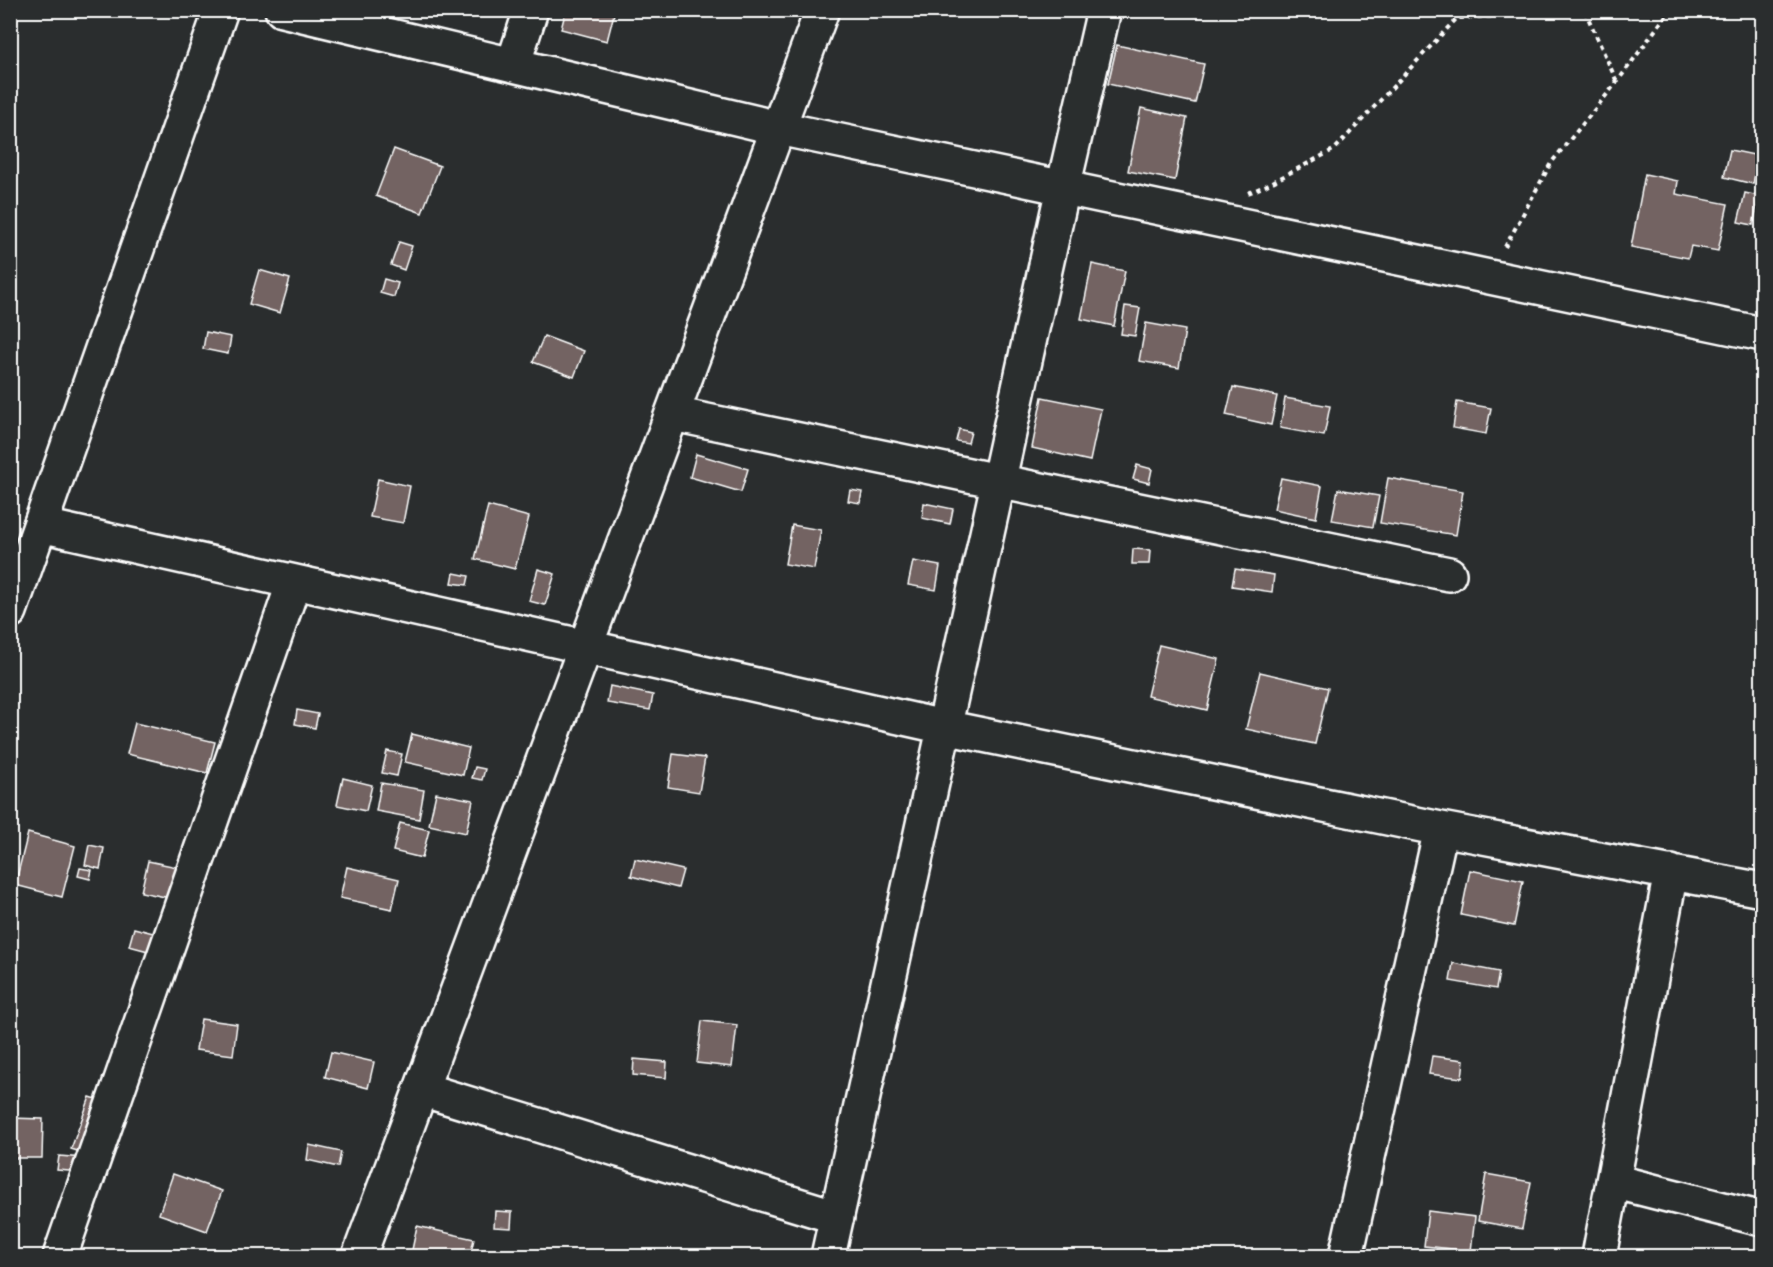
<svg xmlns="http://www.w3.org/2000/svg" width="1773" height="1267" font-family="'Playpen Sans',sans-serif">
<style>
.building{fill:#736462;stroke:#fff;stroke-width:1.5}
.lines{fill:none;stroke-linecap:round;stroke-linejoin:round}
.minor-casing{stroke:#fff;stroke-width:38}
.path{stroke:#fff;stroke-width:4;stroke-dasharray:4.5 4.5;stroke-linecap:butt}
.minor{stroke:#2a2d2e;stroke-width:33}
</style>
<rect width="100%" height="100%" fill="#2a2d2e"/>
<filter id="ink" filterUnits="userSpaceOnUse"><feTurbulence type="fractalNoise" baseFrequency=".0167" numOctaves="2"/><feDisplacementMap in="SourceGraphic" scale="12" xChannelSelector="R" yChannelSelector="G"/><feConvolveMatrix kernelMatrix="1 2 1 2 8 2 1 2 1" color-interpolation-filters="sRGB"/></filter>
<g filter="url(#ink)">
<path class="building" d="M566,10H615L607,41L561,29Z
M1117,45L1204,64L1195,103L1108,84Z
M1141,108L1187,118L1175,180L1128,171Z
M394,149L440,166L422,213L376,196Z
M1730,150L1759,156L1753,184L1724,177Z
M1645,174L1678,181L1676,194L1728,204L1718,251L1691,246L1688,258L1631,247Z
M1745,193L1759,196L1753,225L1738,222Z
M399,242L412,246L404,270L391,265Z
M1092,264L1125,271L1114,326L1081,319Z
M259,270L290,279L280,313L249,304Z
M384,279L398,283L394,297L380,293Z
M1125,306L1140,308L1135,336L1121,334Z
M1146,323L1185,330L1179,368L1139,361Z
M206,332L231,337L228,354L203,349Z
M544,336L584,351L574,377L533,362Z
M1233,387L1277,396L1271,425L1226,415Z
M1042,397L1101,409L1090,461L1032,448Z
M1285,398L1330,406L1324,436L1280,428Z
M1457,402L1491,408L1486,434L1453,428Z
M959,429L971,432L968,443L956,441Z
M696,454L748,469L741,492L690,477Z
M1137,465L1152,469L1149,483L1133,479Z
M1281,478L1322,486L1316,518L1274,509Z
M1388,478L1463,491L1456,535L1380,523Z
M378,479L410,486L403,523L370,517Z
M1338,489L1379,496L1373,527L1332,520Z
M850,490L862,492L860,503L848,501Z
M924,503L953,509L950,524L922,518Z
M488,506L529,517L515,569L475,559Z
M792,525L821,530L814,569L785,564Z
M1133,549L1150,550L1149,564H1132Z
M913,561L940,566L936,590L908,585Z
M538,569L555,574L545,605L529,601Z
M1235,569L1274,575L1272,592L1232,586Z
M454,573L469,576L467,585L452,583Z
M1159,645L1219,659L1207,710L1147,696Z
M1260,672L1328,688L1315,744L1246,729Z
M610,686L653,695L650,710L607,703Z
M297,710L318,714L315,728L295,724Z
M135,723L215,742L207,773L127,754Z
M412,734L469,748L463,775L405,762Z
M387,751L402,754L397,776L382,773Z
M673,754L705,758L699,792L668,787Z
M475,767L485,769L482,780L472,778Z
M343,778L372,785L366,811L337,805Z
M381,783L424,790L419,819L376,811Z
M436,793L473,800L466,833L429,825Z
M400,823L429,830L422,858L393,851Z
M28,833L75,846L62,897L15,885Z
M89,845L104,848L100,869L85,865Z
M635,859L683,870L678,888L631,876Z
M148,861L177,867L170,898L141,892Z
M347,867L399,879L392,909L340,898Z
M80,868L92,870L90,879L78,876Z
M1470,870L1523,881L1514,926L1461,915Z
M134,928L157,934L152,952L129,946Z
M1453,963L1499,972L1496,989L1450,981Z
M201,1019L237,1024L233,1055L196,1050Z
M702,1021L737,1025L732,1067L697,1063Z
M331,1052L374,1062L368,1088L325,1077Z
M1432,1056L1464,1060L1462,1078L1429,1074Z
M634,1059L667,1062L666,1078L633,1075Z
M90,1097L103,1101L84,1153L71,1149Z
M10,1118L43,1119L42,1158H10Z
M309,1145L341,1152L338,1167L307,1160Z
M59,1156L83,1158L82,1172L57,1170Z
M173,1174L222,1191L207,1231L159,1214Z
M1486,1174L1531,1182L1522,1229L1478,1221Z
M495,1211L512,1212L511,1228L494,1227Z
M1428,1211L1475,1217L1471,1251L1424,1246Z
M417,1226L474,1239L470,1256H442L412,1250Z"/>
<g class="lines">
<g class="minor-casing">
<path id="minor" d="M282,10L778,128L1762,334
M513,65L531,10
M673,414L1449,574
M40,525L944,727L1441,829L1762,890
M10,611L221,10
M421,1089L837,1217
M1613,1181L1762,1219
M60,1256L294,582
M359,1256L822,10
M828,1256L1063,188L1104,10
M1346,1256L1441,829
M1599,1256L1671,872"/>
</g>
<path class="path" d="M1585,11L1617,82
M1248,193L1265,186L1335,149L1457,18L1585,12
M1505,247L1551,163L1617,82L1670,10"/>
<use href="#minor" class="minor"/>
</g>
</g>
<rect width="1773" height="1267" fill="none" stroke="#2a2d2e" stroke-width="36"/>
<rect x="18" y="18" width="1737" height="1231" fill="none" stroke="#fff" stroke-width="2" filter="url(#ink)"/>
</svg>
